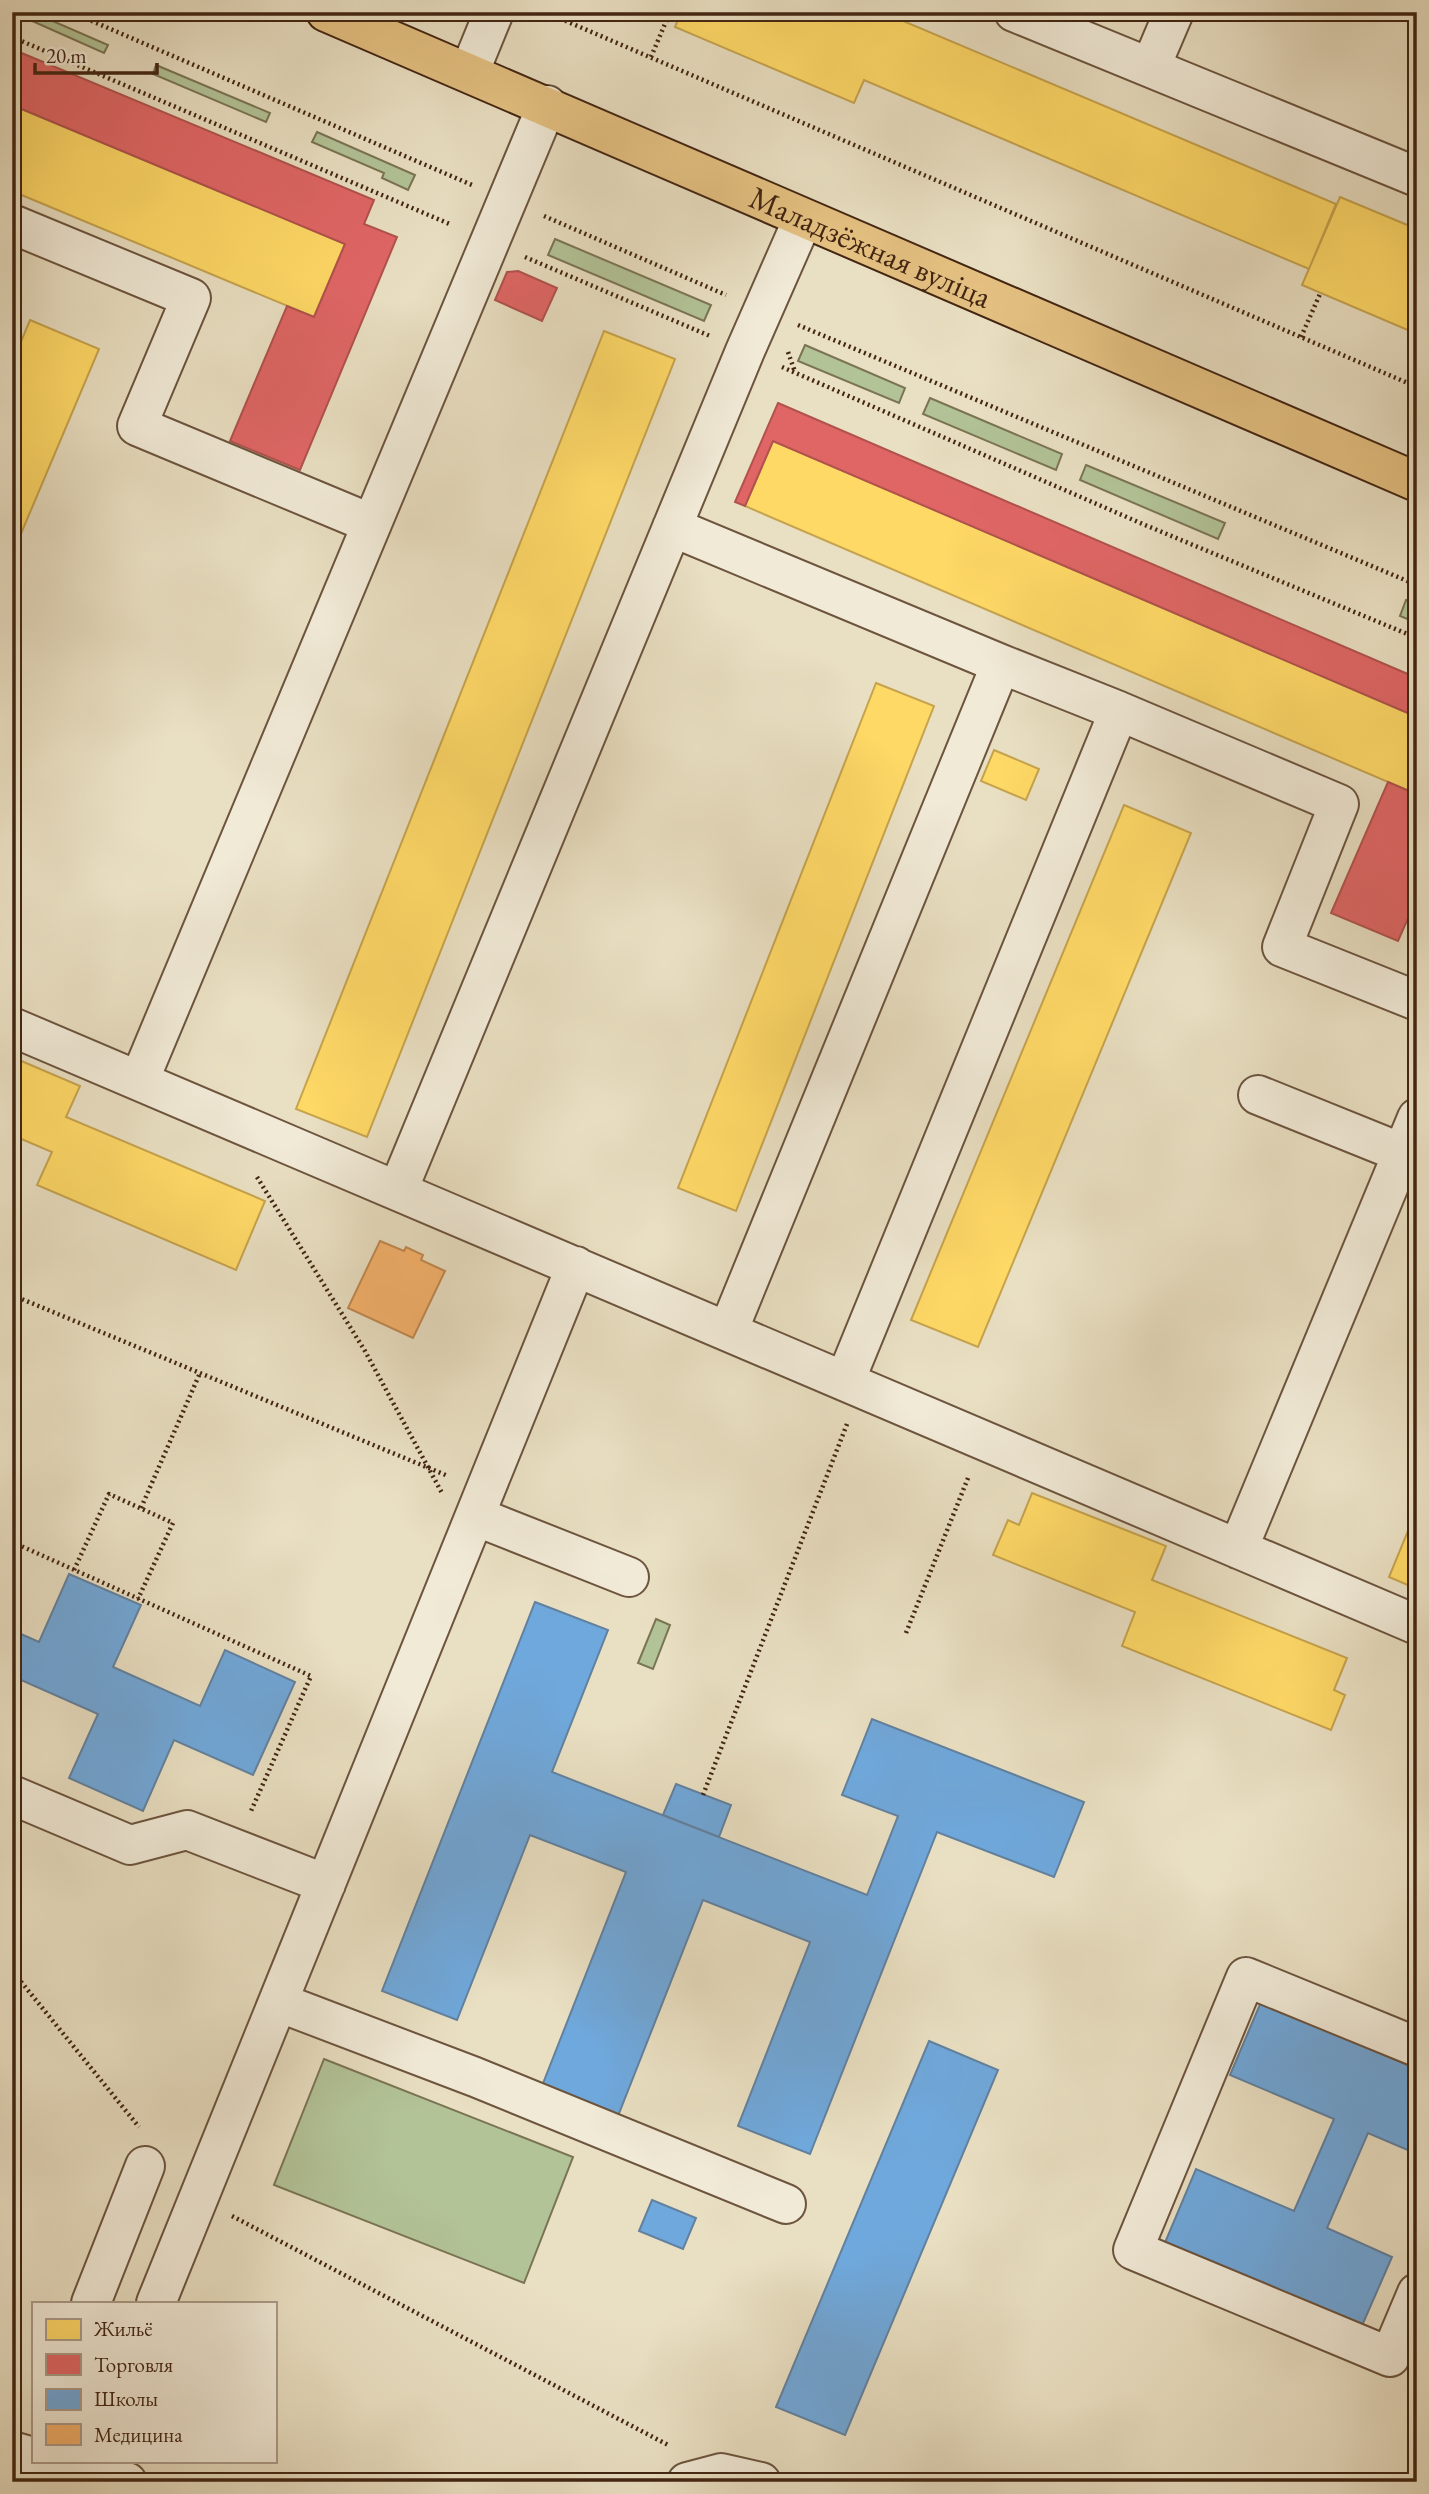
<svg xmlns="http://www.w3.org/2000/svg" width="1429" height="2494" font-family="'EB Garamond',serif">
<style>
.green{fill:#b2c397;stroke:#7a7454;stroke-width:2}
.homes{fill:#ffd966;stroke:#c6a34d;stroke-width:2}
.shops{fill:#e06666;stroke:#b1524d;stroke-width:2}
.schools{fill:#6fa8dc;stroke:#62819f;stroke-width:2}
.health{fill:#f6b26b;stroke:#c08850;stroke-width:2}
.lines{fill:none;stroke-linecap:round;stroke-linejoin:round}
.minor-casing{stroke:#6c543e;stroke-width:42}
.major-casing{stroke:#422512;stroke-width:42}
.path{stroke:#422512;stroke-width:4.5;stroke-dasharray:2 3.5;stroke-linecap:butt}
.minor{stroke:#f1ead7;stroke-width:38}
.major{stroke:#e4c081;stroke-width:38}
.labels{text-anchor:middle;dominant-baseline:central;stroke-width:7;stroke-linejoin:round;paint-order:stroke}
.street-label{font-size:32px;fill:#422512;stroke:#f1ead7}
</style>
<rect width="100%" height="100%" fill="#e9dfc2"/>
<filter id="stains"><feTurbulence type="fractalNoise" baseFrequency=".00286" numOctaves="4"/><feColorMatrix values="0 0 0 0 .2 0 0 0 0 .09 0 0 0 0 .02 0 0 0 .5 -.17"/></filter>
<radialGradient id="worn" r=".72"><stop offset=".6" stop-color="#630" stop-opacity="0"/><stop offset="1" stop-color="#630" stop-opacity=".3"/></radialGradient>
<path class="green" d="M12,12H32L108,45L104,53Z
M156,65L270,113L266,122L153,74Z
M317,132L415,175L408,190L382,178L384,173L312,142Z
M555,239L711,305L704,321L548,255Z
M805,345L905,388L899,403L798,361Z
M930,398L1062,454L1056,470L923,414Z
M1086,465L1225,523L1218,539L1080,480Z
M1406,600L1417,605V623L1400,616Z
M656,1619L670,1625L653,1669L638,1663Z
M324,2059L573,2157L524,2283L274,2185Z"/>
<path class="homes" d="M681,12H882L1336,204L1309,269L864,80L854,103L675,27Z
M12,105L345,244L314,317L12,191Z
M1340,197L1417,229V334L1302,285Z
M30,320L99,349L12,555V363Z
M604,331L675,359L367,1137L296,1109Z
M773,441L1417,717L1416,794L745,506Z
M876,683L934,706L736,1211L678,1188Z
M994,750L1039,769L1026,800L981,781Z
M1124,805L1191,833L978,1347L911,1320Z
M12,1057L80,1086L66,1117L265,1201L236,1270L37,1185L52,1152L12,1135Z
M1032,1493L1166,1546L1152,1580L1347,1658L1334,1690L1345,1695L1331,1730L1122,1646L1135,1612L993,1555L1008,1520L1019,1525Z
M1417,1509V1589L1389,1577Z"/>
<path class="shops" d="M12,49L374,200L364,224L397,237L300,470L230,441L287,306L314,317L345,244L12,105Z
M518,271L557,288L542,321L495,300L507,272Z
M778,403L1417,678V717L773,441L745,506L735,502Z
M1388,782L1416,794L1417,792V898L1398,941L1331,913Z"/>
<path class="schools" d="M69,1574L141,1605L113,1667L200,1706L225,1650L295,1682L253,1775L174,1740L143,1811L69,1778L98,1714L19,1679L12,1693V1630L39,1642Z
M535,1602L608,1630L552,1772L867,1895L898,1816L842,1795L872,1719L1084,1802L1054,1877L937,1832L810,2154L738,2126L810,1942L703,1900L618,2116L542,2086L626,1872L530,1835L457,2020L382,1991Z
M676,1784L731,1805L719,1837L663,1815Z
M1261,2002L1417,2069V2154L1368,2133L1327,2228L1392,2257L1361,2328L1164,2245L1196,2169L1294,2211L1334,2119L1230,2075Z
M929,2041L998,2070L845,2435L776,2407Z
M652,2200L696,2218L683,2249L639,2231Z"/>
<path class="health" d="M380,1241L404,1251L406,1247L423,1255L421,1260L445,1271L413,1338L348,1308Z"/>
<g class="lines">
<g class="minor-casing">
<path id="minor" d="M1014,12L1417,177
M1151,66L1174,12
M469,73L494,12
M12,224L191,298L137,426L372,524
M672,527L1001,664L1119,711
M12,1027L1417,1625
M139,1081L547,105
M1258,1095L1402,1153
M398,1190L745,351L803,219
M728,1331L1001,664
M845,1381L1119,711L1339,804L1282,947L1417,1001
M475,1516L629,1577
M1238,1549L1417,1118
M12,1795L130,1845L187,1830L326,1884
M278,2002L475,2077L786,2204
M1417,2047L1246,1977L1133,2250L1390,2357L1417,2293
M91,2303L145,2166
M156,2303L576,1266
M12,2451L33,2457
M49,2461L127,2482
M687,2482L721,2473L761,2482"/>
</g>
<g class="major-casing">
<g id="major">
<path id="s1" d="M326,12C690,168 1053,327 1417,482"/>
</g>
</g>
<path class="path" d="M71,12L472,185
M545,12L1417,387
M12,37L452,225
M651,57L670,12
M544,216L726,295
M525,257L710,336
M798,325L1417,585
M1301,337L1320,294
M788,352L795,372
M782,367L1145,525L1417,638
M257,1177L365,1351L442,1493
M12,1295L448,1476
M141,1508L200,1373
M12,1542L311,1676L251,1811
M74,1570L109,1494L173,1523L138,1599
M906,1633L968,1478
M703,1795L847,1424
M12,1976L18,1978L139,2127
M232,2216L670,2446
M1406,2482L1417,2456"/>
<use href="#minor" class="minor"/>
<use href="#major" class="major"/>
</g>
<g class="labels">
<g class="street-label">
<text stroke="none"><textPath href="#s1" startOffset="593">Маладзёжная вуліца</textPath></text>
</g>
</g>
<rect width="1429" height="2494" fill="none" stroke="#e9dfc2" stroke-width="42"/>
<rect x="14" y="14" width="1401" height="2466" fill="none" stroke="#422512" stroke-width="3.5"/>
<rect x="21" y="21" width="1387" height="2452" fill="none" stroke="#422512" stroke-width="2"/>
<rect x="32" y="2302" width="245" height="161" fill="#f1ead7" stroke="#ab9b88" stroke-width="2"/>
<rect x="46" y="2319" width="35" height="21" fill="#ffd966" stroke="#ab9b88" stroke-width="2"/>
<text x="94" y="2336" font-size="21" fill="#422512">Жильё</text>
<rect x="46" y="2354" width="35" height="21" fill="#e06666" stroke="#ab9b88" stroke-width="2"/>
<text x="94" y="2372" font-size="21" fill="#422512">Торговля</text>
<rect x="46" y="2389" width="35" height="21" fill="#6fa8dc" stroke="#ab9b88" stroke-width="2"/>
<text x="94" y="2406" font-size="21" fill="#422512">Школы</text>
<rect x="46" y="2424" width="35" height="21" fill="#f6b26b" stroke="#ab9b88" stroke-width="2"/>
<text x="94" y="2442" font-size="21" fill="#422512">Медицина</text>
<path d="M35 63v10h122v-10" fill="none" stroke="#422512" stroke-width="3.5"/>
<text x="46" y="63" font-size="21" fill="#422512" stroke="#f1ead7" stroke-width="5" paint-order="stroke">20 m</text>
<rect width="100%" height="100%" filter="url(#stains)"/>
<rect width="100%" height="100%" fill="url(#worn)"/>
</svg>
